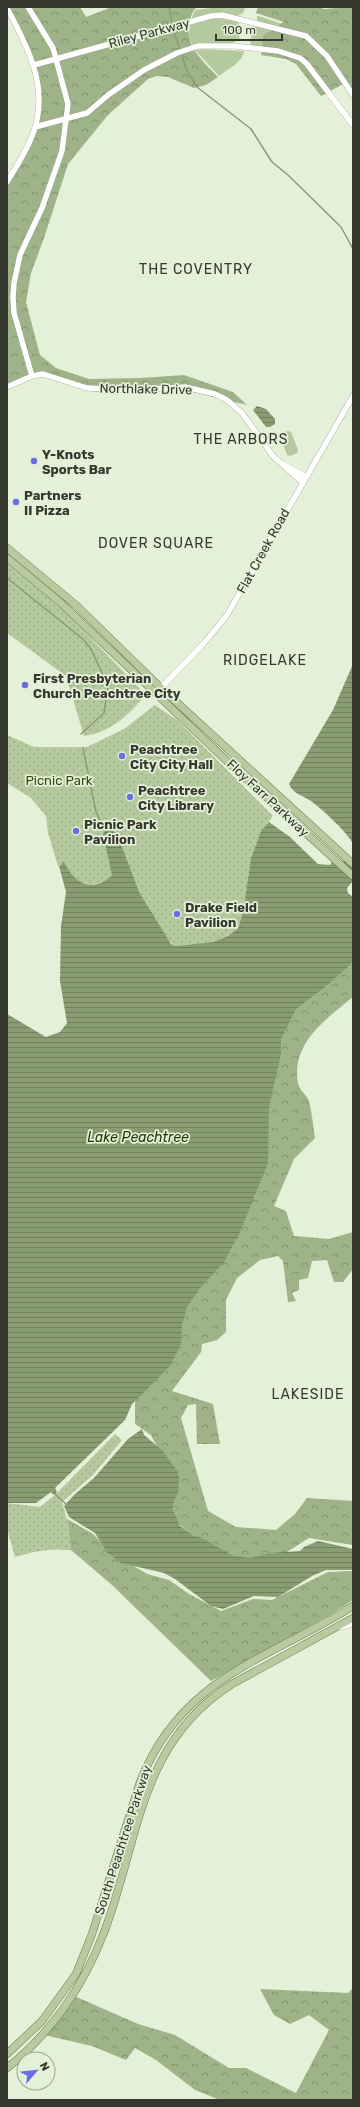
<svg xmlns="http://www.w3.org/2000/svg" width="360" height="2107" font-family="Rubik,sans-serif">
<style>
.grass{fill:#b5c99f}
.forest{fill:url(#forest-crowns)}
.park{fill:url(#park-dots)}
.water{fill:url(#water-rules)}
.lines{fill:none;stroke-linecap:round;stroke-linejoin:round}
.stream{stroke:#899d72;stroke-width:1.5}
.minor-casing{stroke:#8d9782;stroke-width:6}
.major-casing{stroke:#6b8150;stroke-width:8}
.minor{stroke:#fff;stroke-width:5.5}
.major{stroke:#b8cba0;stroke-width:7}
.poi-dot{fill:#696de6;stroke:#e4f0d8;stroke-width:1.5}
.labels{text-anchor:middle;dominant-baseline:central;stroke-width:3.5;stroke-linejoin:round;paint-order:stroke}
.street-label{font-size:13px;fill:#34382f;stroke:#e4f0d8}
.poi-label{font-size:13px;font-weight:bold;fill:#34382f;stroke:#e4f0d8;text-anchor:start}
.park-label{font-size:13px;fill:#324a05;stroke:#e4f0d8}
.neighbourhood-label{font-size:14px;letter-spacing:1px;fill:#34382f;stroke:#e4f0d8}
.water-label{font-size:14px;font-style:italic;fill:#263806;stroke:#e4f0d8}
</style>
<defs>
<pattern id="forest-crowns" width="20" height="18" patternUnits="userSpaceOnUse"><rect width="20" height="18" fill="#9eb387"/><path d="M2 6a3 3 0 1 1 6 0M12 15a3 3 0 1 1 6 0" fill="none" stroke="#82936f"/></pattern>
<pattern id="park-dots" width="8" height="8" patternUnits="userSpaceOnUse"><rect width="8" height="8" fill="#b5c99f"/><path d="M2 2h.1M6 6h.1" fill="none" stroke="#9cad89" stroke-width="1.8" stroke-linecap="round"/></pattern>
<pattern id="water-rules" width="6" height="5" patternUnits="userSpaceOnUse"><rect width="6" height="5" fill="#899d72"/><path d="M0 2.5h6" fill="none" stroke="#71815e"/></pattern>
</defs>
<rect width="100%" height="100%" fill="#e4f0d8"/>
<path class="grass" d="M245,7L243,13L237,16L217,13L191,20L195,10L212,8Z
M257,16H259L288,26H274L257,21Z
M215,18L237,21L241,28L239,39L231,45L193,46L189,37L190,23Z
M253,26L271,30L263,35L262,48L250,46Z
M204,49L244,51C242,63 228,69 219,76L195,50Z
M288,431L291,432L298,450L297,453L290,456L287,455L280,436V434Z"/>
<path class="forest" d="M7,7H80L86,17L112,7H197C193,10 191,15 190,21C183,45 203,61 218,77L206,85L194,88L168,77L157,76L148,79L108,115L68,164L44,238L31,273L26,302L40,355L56,368L89,379L140,378L184,375L233,392L247,405L184,390L129,393L89,391L43,374L7,387V181L35,127L39,84Z
M258,7H319L324,9L353,7V89L350,91L345,83L321,96L296,64L286,59L261,55L263,35L284,22L256,13Z
M353,909V997C326,1019 291,1043 298,1083C299,1090 307,1095 309,1101C312,1113 313,1126 315,1138L294,1159L274,1206L286,1211L294,1236L329,1239L353,1232V1269L343,1282H334L327,1260L312,1261L308,1278L299,1280V1290L292,1293L296,1301L288,1302L283,1261L278,1256L260,1260L237,1278L226,1300V1332L217,1340L202,1344L201,1352L172,1391L213,1404L220,1444H197L196,1404L188,1405L181,1418L208,1511L236,1527L276,1530L295,1514L307,1498L353,1501V1545L309,1538L276,1559L235,1567L172,1519L171,1473L151,1435L135,1424V1394L277,1031Z
M67,1519L93,1534L112,1553L147,1574L169,1580L189,1594L221,1611L253,1599L272,1600L328,1572L353,1571V1600L331,1614L211,1681L112,1585L71,1550Z
M353,1988V2100H220L195,2090L156,2060L135,2048L126,2060L92,2046L44,2035L72,1995L138,2024L175,2035L229,2068H246L296,2093L329,2030L309,2015L290,2024L274,2015L260,1989L348,1993Z"/>
<path class="park" d="M7,561L61,607L146,695C128,715 112,732 84,736L66,676L7,633Z
M155,705L177,720L273,816C263,829 256,841 252,857C244,881 253,922 227,936C212,945 193,944 176,946C162,940 142,898 134,883L112,875C92,893 75,885 64,863L58,866L48,833L46,816L31,798L7,783V735L34,747H87L124,729Z
M115,1434L122,1440L94,1474L62,1502L69,1527L71,1550C50,1548 35,1551 15,1557L7,1529V1503L40,1507L55,1495Z"/>
<path class="water" d="M257,406L266,409L275,419V424L270,427H266L253,410Z
M353,664V844C349,834 321,808 311,801C304,796 293,794 289,784L333,710Z
M269,822L290,837L318,864L330,865L332,862H341L353,858V881L347,888L348,893L353,897V959L350,965L325,987L296,1009L281,1039V1054L269,1107L268,1163L239,1234L224,1262L200,1288L187,1307L182,1325L181,1345L170,1366L132,1404L125,1420L58,1485L55,1488L57,1492L54,1495L51,1492L36,1503H7V1014L46,1037L60,1032L67,1023L60,981L61,926L66,892L59,866L64,862C75,884 92,894 112,875L103,834L107,826H110L119,839L139,892L171,944L176,946L213,942L228,936L238,928L243,913L251,858L261,831Z
M142,1429L144,1435L162,1450L175,1468L179,1477L178,1493L174,1501L172,1508L180,1526L193,1535L202,1538L233,1556L251,1558L271,1553L300,1551L304,1547L318,1541L353,1549V1570H326L312,1576L278,1597L254,1596L223,1609L211,1606L175,1579L164,1573L121,1563L107,1552L95,1533L69,1517L64,1506L75,1494L94,1478L128,1439Z"/>
<g class="lines">
<path class="stream" d="M169,7L172,24
M173,29L180,49
M182,54L186,69L197,87L251,129L272,162L288,175L341,227L353,249
M7,578L83,639L91,649L108,686L104,713L81,734
M83,748L96,812L105,830
M55,1494L66,1504"/>
<g class="minor-casing">
<path id="minor" d="M28,7L53,48L68,104L62,151L42,208L20,255L14,283L13,297L14,313L32,376
M7,8C28,48 51,90 32,136C26,152 16,167 7,182
M34,65L211,16L222,15L306,36L327,56L353,95
M35,127L87,113L108,95L144,70L177,53L198,46H234L278,51L300,58L307,64L353,125
M7,387L32,376L43,374L87,388L129,390L185,387L215,394L227,400L242,413L273,456L302,482
M283,464L306,477
M159,690L205,642L227,615L353,396
M341,1627L353,1624"/>
</g>
<g class="major-casing">
<path id="major" d="M7,548L77,606L161,688L353,864
M7,558L61,603L230,764L353,876
M7,2054L42,2021L76,1974L92,1934L140,1782C181,1677 267,1660 353,1606
M7,2068C50,2034 83,1987 103,1935C140,1841 137,1744 232,1684L353,1618"/>
</g>
<use href="#minor" class="minor"/>
<use href="#major" class="major"/>
</g>
<g class="poi-dot">
<circle cx="34" cy="461" r="4"/>
<circle cx="16" cy="502" r="4"/>
<circle cx="25" cy="685" r="4"/>
<circle cx="122" cy="756" r="4"/>
<circle cx="130" cy="797" r="4"/>
<circle cx="76" cy="831" r="4"/>
<circle cx="177" cy="914" r="4"/>
</g>
<g class="labels">
<g class="street-label">
<text transform="translate(149 33) rotate(-15)">Riley Parkway</text>
<text transform="translate(146 389) rotate(1)">Northlake Drive</text>
<text transform="translate(263 551) rotate(-61)">Flat Creek Road</text>
<text transform="translate(268 798) rotate(43)">Floy Farr Parkway</text>
<text transform="translate(123 1840) rotate(-72)">South Peachtree Parkway</text>
</g>
<g class="poi-label">
<text x="42" y="454">Y-Knots<tspan x="42" dy="15">Sports Bar</tspan></text>
<text x="24" y="495">Partners<tspan x="24" dy="15">II Pizza</tspan></text>
<text x="33" y="678">First Presbyterian<tspan x="33" dy="15">Church Peachtree City</tspan></text>
<text x="130" y="749">Peachtree<tspan x="130" dy="15">City City Hall</tspan></text>
<text x="138" y="790">Peachtree<tspan x="138" dy="15">City Library</tspan></text>
<text x="84" y="824">Picnic Park<tspan x="84" dy="15">Pavilion</tspan></text>
<text x="185" y="907">Drake Field<tspan x="185" dy="15">Pavilion</tspan></text>
</g>
<g class="park-label">
<text x="59" y="780">Picnic Park</text>
</g>
<g class="neighbourhood-label">
<text x="196" y="269">THE COVENTRY</text>
<text x="241" y="439">THE ARBORS</text>
<text x="156" y="543">DOVER SQUARE</text>
<text x="265" y="660">RIDGELAKE</text>
<text x="308" y="1394">LAKESIDE</text>
</g>
<g class="water-label">
<text x="138" y="1137">Lake Peachtree</text>
</g>
</g>
<rect width="360" height="2107" fill="none" stroke="#34382f" stroke-width="16"/>
<g transform="translate(36 2071) rotate(62)"><circle r="19" fill="#e4f0d8" stroke="#9ea694"/>
<path d="M0-3L7 15L0 10L-7 15Z" fill="#696de6"/>
<text y="-6" font-size="11" font-weight="bold" text-anchor="middle" fill="#34382f">N</text>
</g>
<path d="M216 34v6h66v-6" fill="none" stroke="#34382f" stroke-width="2"/>
<text x="222" y="34" font-size="12" fill="#34382f" stroke="#e4f0d8" stroke-width="3" paint-order="stroke">100 m</text>
</svg>
